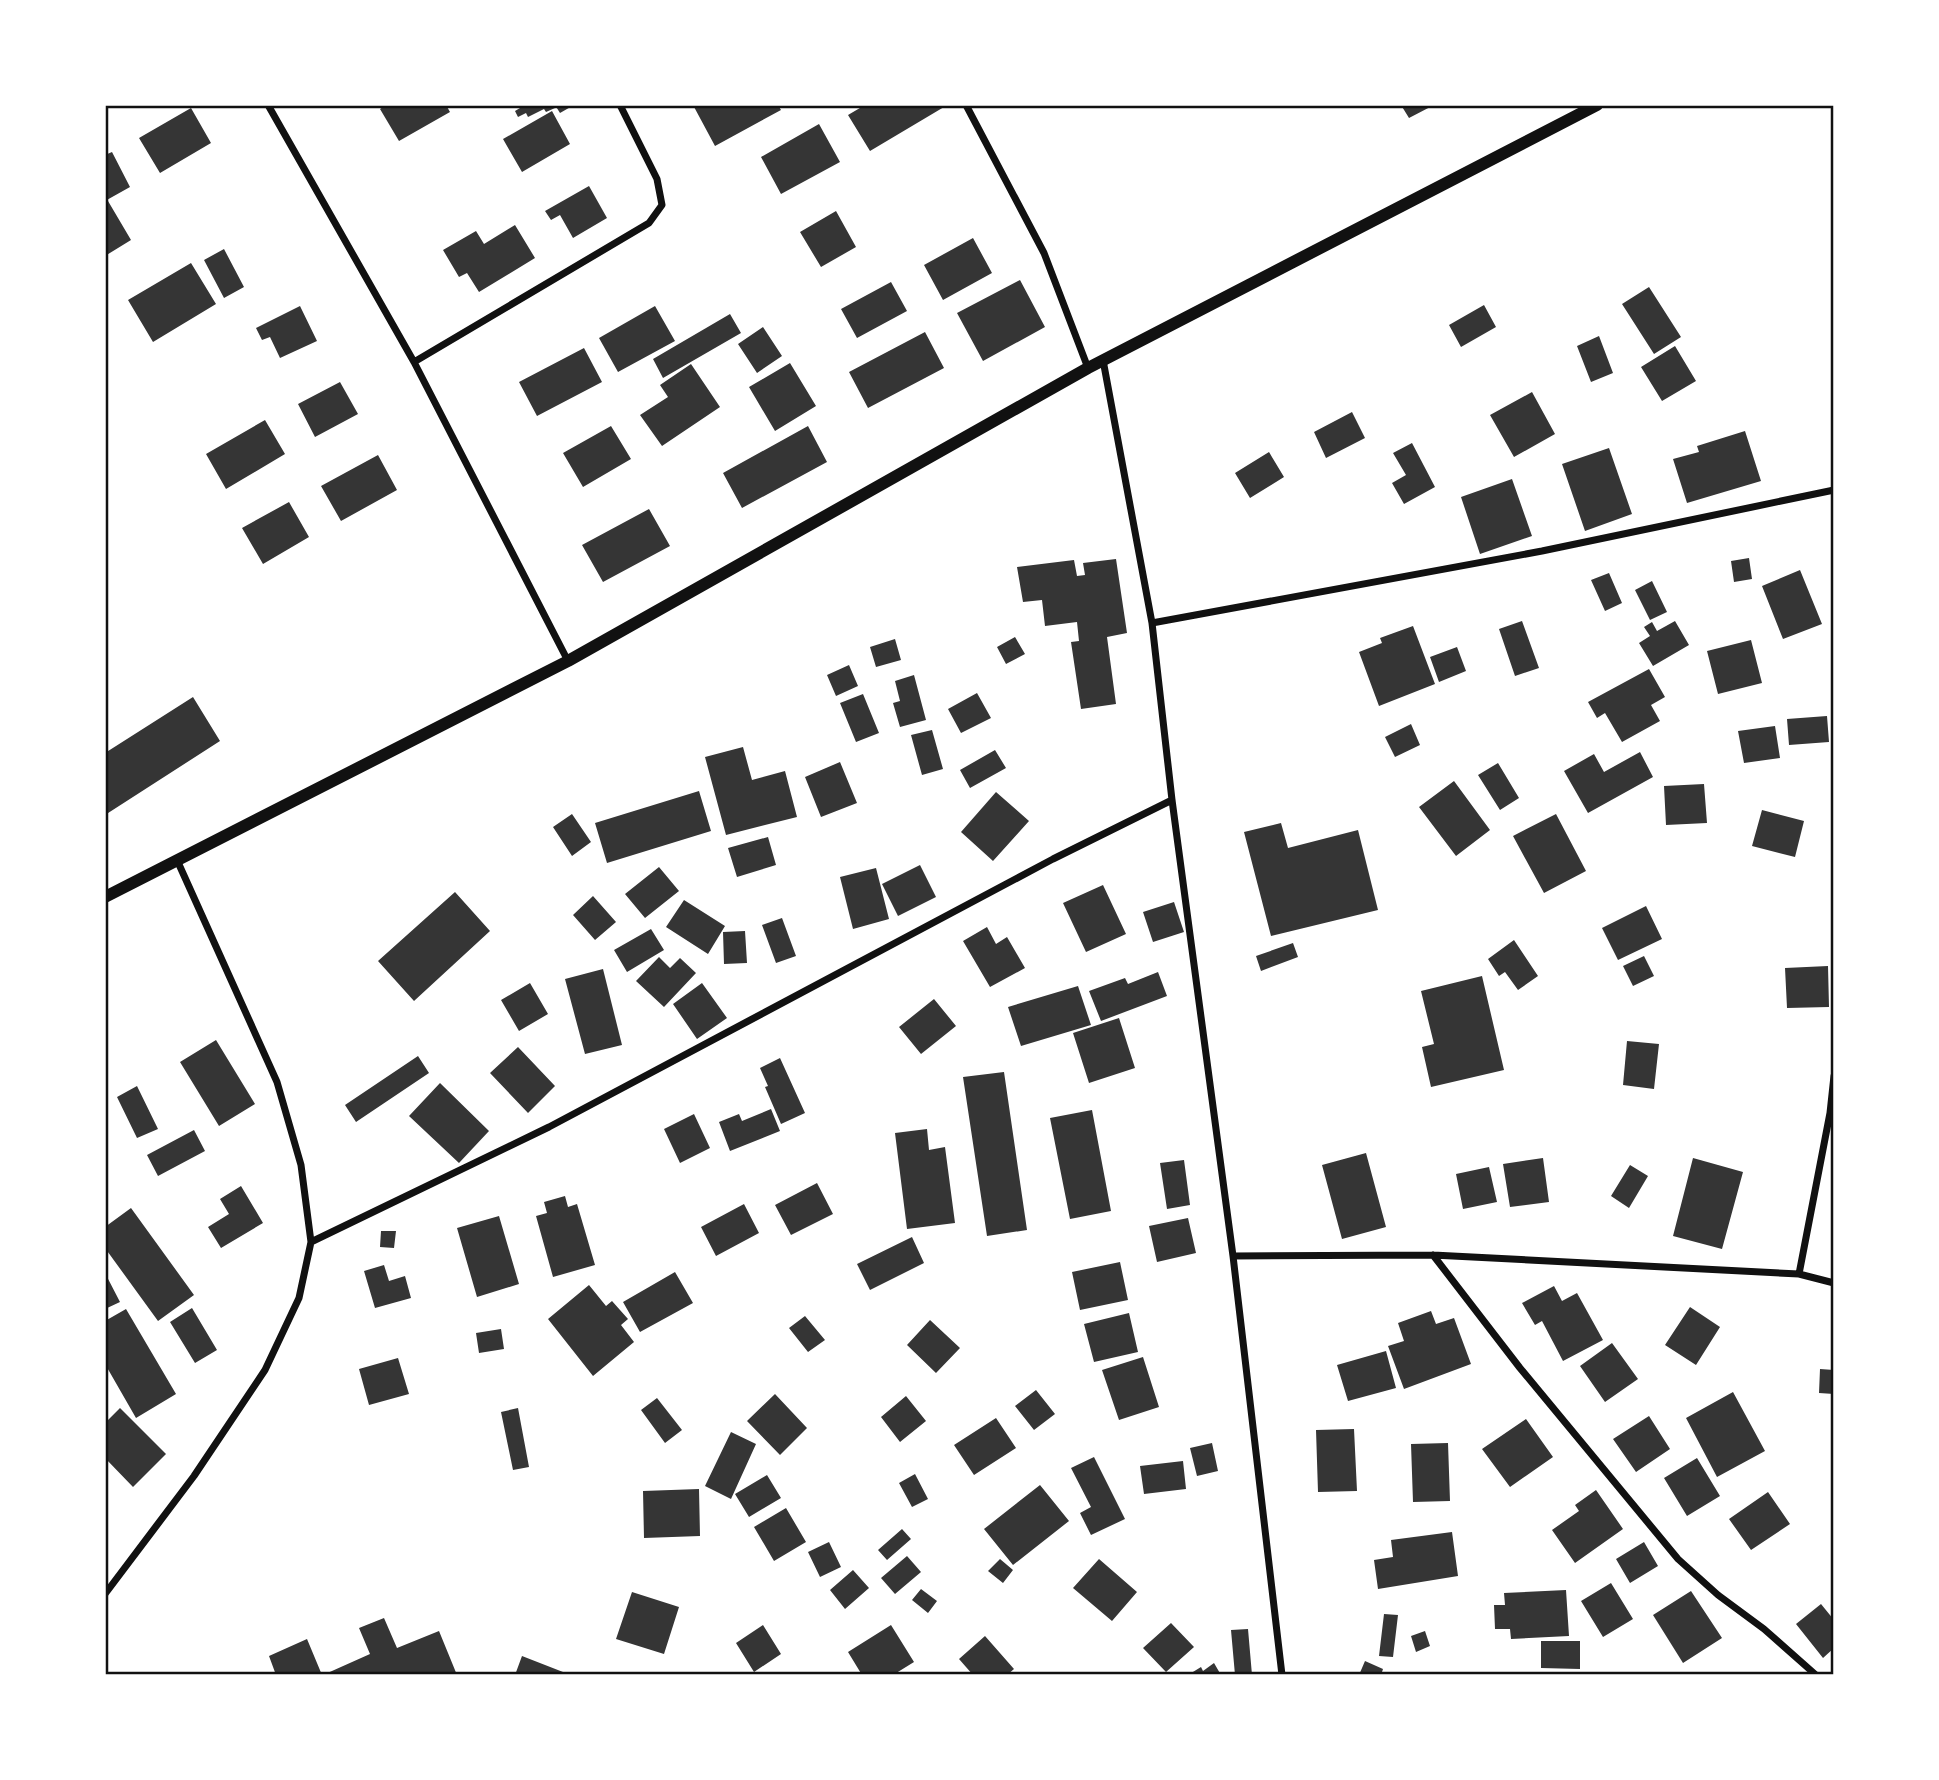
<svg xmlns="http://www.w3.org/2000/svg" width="1939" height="1780" font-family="Barlow,sans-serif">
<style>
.building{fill:#353535}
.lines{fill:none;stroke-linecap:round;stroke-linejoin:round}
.minor{stroke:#111;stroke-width:7}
.tertiary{stroke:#111;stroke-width:12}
.neatline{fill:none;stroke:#111;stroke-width:2.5}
</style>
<rect width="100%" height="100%" fill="#fff"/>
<path class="building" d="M386,105H446L450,112L399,141L380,109Z
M525,105H554L555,108L546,112L544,109L528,117L526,113L518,117L515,111Z
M555,105H574L560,113Z
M693,105H778L781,110L715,146Z
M865,105H943L944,107L870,151L848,115Z
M1401,105H1434L1409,118Z
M191,108L211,143L160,173L139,138Z
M552,111L570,144L522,172L503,139Z
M819,124L840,162L781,194L761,157Z
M112,152L130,187L105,201V155Z
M589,186L607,218L573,238L560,215L551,220L545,211Z
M108,201L131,240L105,256V203Z
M836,211L856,247L821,267L800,232Z
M515,225L535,258L479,292L467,273L459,277L443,250L476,231L484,244Z
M973,238L992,273L943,300L924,265Z
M224,249L244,287L224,298L204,260Z
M191,263L216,304L153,342L128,300Z
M1020,280L1045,327L983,361L957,313Z
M891,282L907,311L857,338L841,309Z
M1649,287L1681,337L1654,354L1622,304Z
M1484,305L1496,327L1461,347L1449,325Z
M300,306L317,341L280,358L270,337L262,340L256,328Z
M655,306L675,341L618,372L599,338Z
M730,314L741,333L663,378L653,359Z
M763,327L782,356L757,373L738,344Z
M925,332L944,368L868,408L849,372Z
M1599,336L1613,373L1591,382L1577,346Z
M1675,346L1696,381L1662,401L1641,367Z
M584,348L602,382L537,416L519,382Z
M790,363L816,406L775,431L749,387Z
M691,364L720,407L662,446L640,415L668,397L660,385Z
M340,382L358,414L315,437L298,404Z
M1532,392L1555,434L1514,457L1490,415Z
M1352,412L1365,438L1326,458L1314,432Z
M265,420L285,454L226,489L206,454Z
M611,426L631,459L583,487L563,453Z
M808,426L827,462L742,508L723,473Z
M1745,431L1761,481L1687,503L1673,459L1699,452L1697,446Z
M1412,443L1435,487L1404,504L1392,483L1406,475L1393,453Z
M1609,448L1632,514L1585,531L1562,464Z
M1269,452L1284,477L1250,498L1235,473Z
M378,455L397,490L341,521L321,486Z
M1512,479L1532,536L1480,554L1461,497Z
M289,502L309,537L263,564L242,528Z
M649,509L670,546L603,582L582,545Z
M1749,558L1752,579L1734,582L1731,561Z
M1116,559L1127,633L1107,637L1116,704L1081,709L1071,642L1079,641L1077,622L1045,626L1042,600L1023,602L1017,567L1074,560L1077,576L1085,575L1083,563Z
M1800,570L1822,624L1783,639L1762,586Z
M1609,573L1622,603L1605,611L1591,580Z
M1652,581L1667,612L1650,620L1635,590Z
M1522,621L1539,668L1515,676L1499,629Z
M1675,621L1689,645L1653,666L1639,643L1650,636L1644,627L1652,622L1657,631Z
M1413,626L1435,684L1379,706L1359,652L1382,643L1380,638Z
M1015,637L1025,654L1006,664L997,647Z
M895,639L901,660L876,667L870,647Z
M1751,640L1762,683L1718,694L1707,651Z
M1457,647L1466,671L1439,682L1430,657Z
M849,665L858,686L836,696L827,675Z
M1649,669L1665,697L1651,705L1660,721L1622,742L1605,713L1597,718L1588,702Z
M914,675L926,720L900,727L893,703L900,701L895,681Z
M977,693L991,718L961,733L948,709Z
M863,694L879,733L856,742L840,703Z
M193,697L220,741L105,815V753Z
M1827,716L1829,742L1789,745L1787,719Z
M1411,724L1420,745L1395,757L1385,737Z
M1775,726L1780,758L1744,763L1738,731Z
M932,730L943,769L922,775L911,735Z
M743,747L752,780L785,771L797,817L726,835L705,757Z
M995,750L1006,768L970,788L960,770Z
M1640,752L1653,777L1588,813L1564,771L1594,754L1604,772Z
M840,762L857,803L821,817L805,777Z
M1498,763L1519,798L1500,810L1478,775Z
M1454,781L1490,830L1456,856L1419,807Z
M1704,784L1707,823L1666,825L1664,786Z
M699,791L711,831L607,863L595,823Z
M996,792L1029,821L993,861L961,832Z
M1762,810L1804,821L1795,857L1752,846Z
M572,814L591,842L572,856L553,827Z
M1556,814L1586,871L1544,893L1513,836Z
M1281,823L1288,848L1358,830L1378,910L1271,936L1244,832Z
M768,837L776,865L737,877L728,848Z
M920,865L936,897L898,916L882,884Z
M659,867L679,891L645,918L625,894Z
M876,868L889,919L853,929L840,877Z
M1103,885L1126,934L1086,952L1063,903Z
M455,892L490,931L414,1001L378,961Z
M593,896L616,922L595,940L573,915Z
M684,900L725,926L708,954L666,927Z
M1174,902L1184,932L1153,942L1143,912Z
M1646,906L1662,939L1618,960L1602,928Z
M782,918L796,956L776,963L762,925Z
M987,927L996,944L1007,937L1025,968L990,987L963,941Z
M651,929L664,950L627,972L614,950Z
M745,931L747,963L724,964L723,932Z
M1514,940L1538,976L1518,990L1505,972L1499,976L1488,959Z
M1293,943L1298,957L1261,971L1256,956Z
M1644,956L1654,976L1633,986L1623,966Z
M659,957L670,968L680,958L696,973L664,1007L636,981Z
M1828,966L1829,1007L1787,1008L1785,968Z
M603,969L622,1045L585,1054L565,979Z
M1158,972L1167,996L1101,1021L1089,991L1125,978L1128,984Z
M1482,976L1504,1070L1431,1087L1422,1047L1434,1044L1421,991Z
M530,983L548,1014L519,1031L501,1000Z
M702,983L727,1018L697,1039L673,1004Z
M1078,986L1091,1025L1021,1046L1008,1007Z
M934,999L956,1026L921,1054L899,1027Z
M1119,1018L1135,1068L1089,1083L1073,1033Z
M216,1040L255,1104L219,1126L180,1062Z
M1627,1041L1659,1044L1654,1089L1623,1085Z
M518,1047L555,1086L528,1113L490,1073Z
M418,1056L429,1073L356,1122L345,1105Z
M780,1058L805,1113L781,1124L765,1087L768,1086L760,1068Z
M1004,1072L1027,1230L987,1236L963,1077Z
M440,1083L489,1131L459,1163L409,1116Z
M137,1086L158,1129L137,1138L117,1097Z
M771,1109L780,1131L730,1151L719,1122L739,1114L742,1121Z
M1092,1110L1111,1211L1070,1219L1050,1118Z
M694,1114L710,1148L680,1163L664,1129Z
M927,1129L929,1150L945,1147L955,1223L907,1229L895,1133Z
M194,1130L205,1151L158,1176L147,1155Z
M1366,1153L1386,1227L1342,1239L1322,1165Z
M1543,1158L1549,1202L1510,1207L1503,1164Z
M1693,1158L1743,1172L1722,1249L1673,1236Z
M1184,1160L1190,1205L1167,1209L1160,1163Z
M1630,1165L1648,1176L1629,1208L1611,1196Z
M1489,1167L1497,1202L1463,1209L1456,1174Z
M817,1183L833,1214L791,1235L775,1205Z
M241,1186L263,1223L221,1248L208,1227L229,1214L220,1199Z
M565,1196L568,1207L577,1204L595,1265L553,1277L536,1216L547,1213L544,1202Z
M744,1204L759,1233L716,1256L701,1227Z
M131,1208L194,1295L158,1321L105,1248V1227Z
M499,1216L519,1284L477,1297L457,1228Z
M1188,1218L1196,1253L1157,1262L1149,1226Z
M381,1231H396L394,1248L380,1247Z
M912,1237L924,1263L870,1290L857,1264Z
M1120,1262L1128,1300L1080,1310L1072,1272Z
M384,1265L389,1281L405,1276L411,1298L375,1308L364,1271Z
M675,1272L693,1303L640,1332L623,1302Z
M105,1273L120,1302L105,1309Z
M589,1285L606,1306L612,1301L628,1319L621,1325L634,1342L593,1376L548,1319Z
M1554,1286L1562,1301L1577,1293L1603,1340L1563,1361L1542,1321L1535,1325L1522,1303Z
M1690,1307L1720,1327L1696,1365L1665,1345Z
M192,1308L217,1350L195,1363L170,1322Z
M126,1309L176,1394L136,1418L105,1364V1321Z
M1431,1311L1436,1324L1454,1318L1471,1364L1404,1389L1388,1346L1404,1341L1398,1323Z
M1129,1313L1138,1352L1094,1362L1084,1324Z
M805,1316L825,1340L808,1352L789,1328Z
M930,1320L960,1348L936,1373L907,1345Z
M501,1329L504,1349L479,1353L476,1333Z
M1612,1343L1638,1379L1605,1402L1580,1366Z
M1386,1351L1396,1388L1348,1401L1337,1365Z
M1143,1357L1159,1407L1119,1420L1102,1370Z
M398,1358L409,1394L369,1405L359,1369Z
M1820,1369L1834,1370V1394L1819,1393Z
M1036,1390L1055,1414L1034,1430L1015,1406Z
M1733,1392L1765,1451L1717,1477L1686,1418Z
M775,1394L807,1428L780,1455L747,1421Z
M906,1396L926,1421L900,1442L881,1417Z
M657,1398L682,1430L665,1443L641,1410Z
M120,1408L166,1454L133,1487L105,1458V1423Z
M518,1408L529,1467L513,1470L501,1412Z
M1649,1416L1670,1449L1636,1472L1613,1439Z
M996,1418L1016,1448L974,1475L954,1445Z
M1526,1419L1553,1457L1510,1487L1482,1449Z
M1354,1429L1357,1491L1318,1492L1316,1430Z
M731,1432L756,1444L731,1499L705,1486Z
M1212,1443L1218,1471L1197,1476L1190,1448Z
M1448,1443L1450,1501L1413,1502L1411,1444Z
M1094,1457L1125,1519L1091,1535L1080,1513L1091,1507L1071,1468Z
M1697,1458L1720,1496L1687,1516L1664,1478Z
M1183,1461L1186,1489L1144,1494L1140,1466Z
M915,1474L928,1499L912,1507L899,1483Z
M767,1475L781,1498L749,1517L735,1494Z
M1040,1485L1069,1521L1013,1565L984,1529Z
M699,1489L700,1536L644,1538L643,1491Z
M1596,1490L1623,1529L1575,1563L1552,1530L1579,1511L1575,1505Z
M1768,1492L1790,1524L1751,1550L1729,1519Z
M786,1508L806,1542L774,1561L754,1527Z
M902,1529L911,1539L887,1560L878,1550Z
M1452,1532L1458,1576L1378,1589L1374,1560L1393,1557L1391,1540Z
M829,1542L841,1567L820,1577L808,1552Z
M1644,1542L1658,1566L1630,1583L1616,1559Z
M907,1556L921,1572L895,1594L881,1578Z
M1000,1559L1013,1570L1003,1583L988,1571Z
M1099,1559L1137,1592L1112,1621L1073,1588Z
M853,1570L869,1588L845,1609L830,1590Z
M1611,1583L1633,1619L1603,1637L1581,1601Z
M921,1589L937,1601L928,1613L912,1600Z
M1566,1590L1569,1636L1511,1639L1510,1629H1495L1494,1605H1505L1504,1593Z
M1691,1591L1722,1638L1683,1663L1653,1615Z
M632,1592L679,1607L664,1654L616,1639Z
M1821,1604L1834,1620V1648L1823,1658L1796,1624Z
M1384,1614L1398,1615L1393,1657L1379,1656Z
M384,1618L397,1648L439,1631L457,1675H323L370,1654L359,1628Z
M1171,1623L1194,1647L1166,1672L1143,1648Z
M763,1625L781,1654L754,1672L736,1643Z
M891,1625L914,1662L893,1675H862L848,1652Z
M1248,1629L1252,1675H1235L1231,1630Z
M1425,1631L1430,1646L1416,1652L1411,1636Z
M985,1636L1014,1669L1007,1675H973L959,1659Z
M307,1639L322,1675H276L269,1656Z
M1541,1641H1580V1669L1541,1668Z
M522,1656L563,1672L562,1675H515Z
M1365,1661L1383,1669L1381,1675H1359Z
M1214,1663L1221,1675H1188L1201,1667L1203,1671Z"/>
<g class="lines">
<path class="minor" d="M268,105L414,362L568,661
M966,105L1044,253L1088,368
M1103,360L1152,623L1172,800L1233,1256L1282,1675
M414,362L649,223L662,205L657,179L620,105
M1152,623L1542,551L1834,490
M311,1242L549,1127L1053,859L1172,800
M1433,1255L1520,1368L1678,1559L1718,1595L1764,1629L1816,1675
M1233,1256L1433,1255L1799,1274L1834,1283
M1799,1274L1830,1113L1834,1076
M105,1594L194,1476L265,1370L299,1298L311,1242L301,1165L277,1082L177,860"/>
<path class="tertiary" d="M105,897L568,661L1088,368L1597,105"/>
</g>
<rect width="1939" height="1780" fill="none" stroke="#ffffff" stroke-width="214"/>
<rect x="107" y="107" width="1725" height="1566" class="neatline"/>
</svg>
